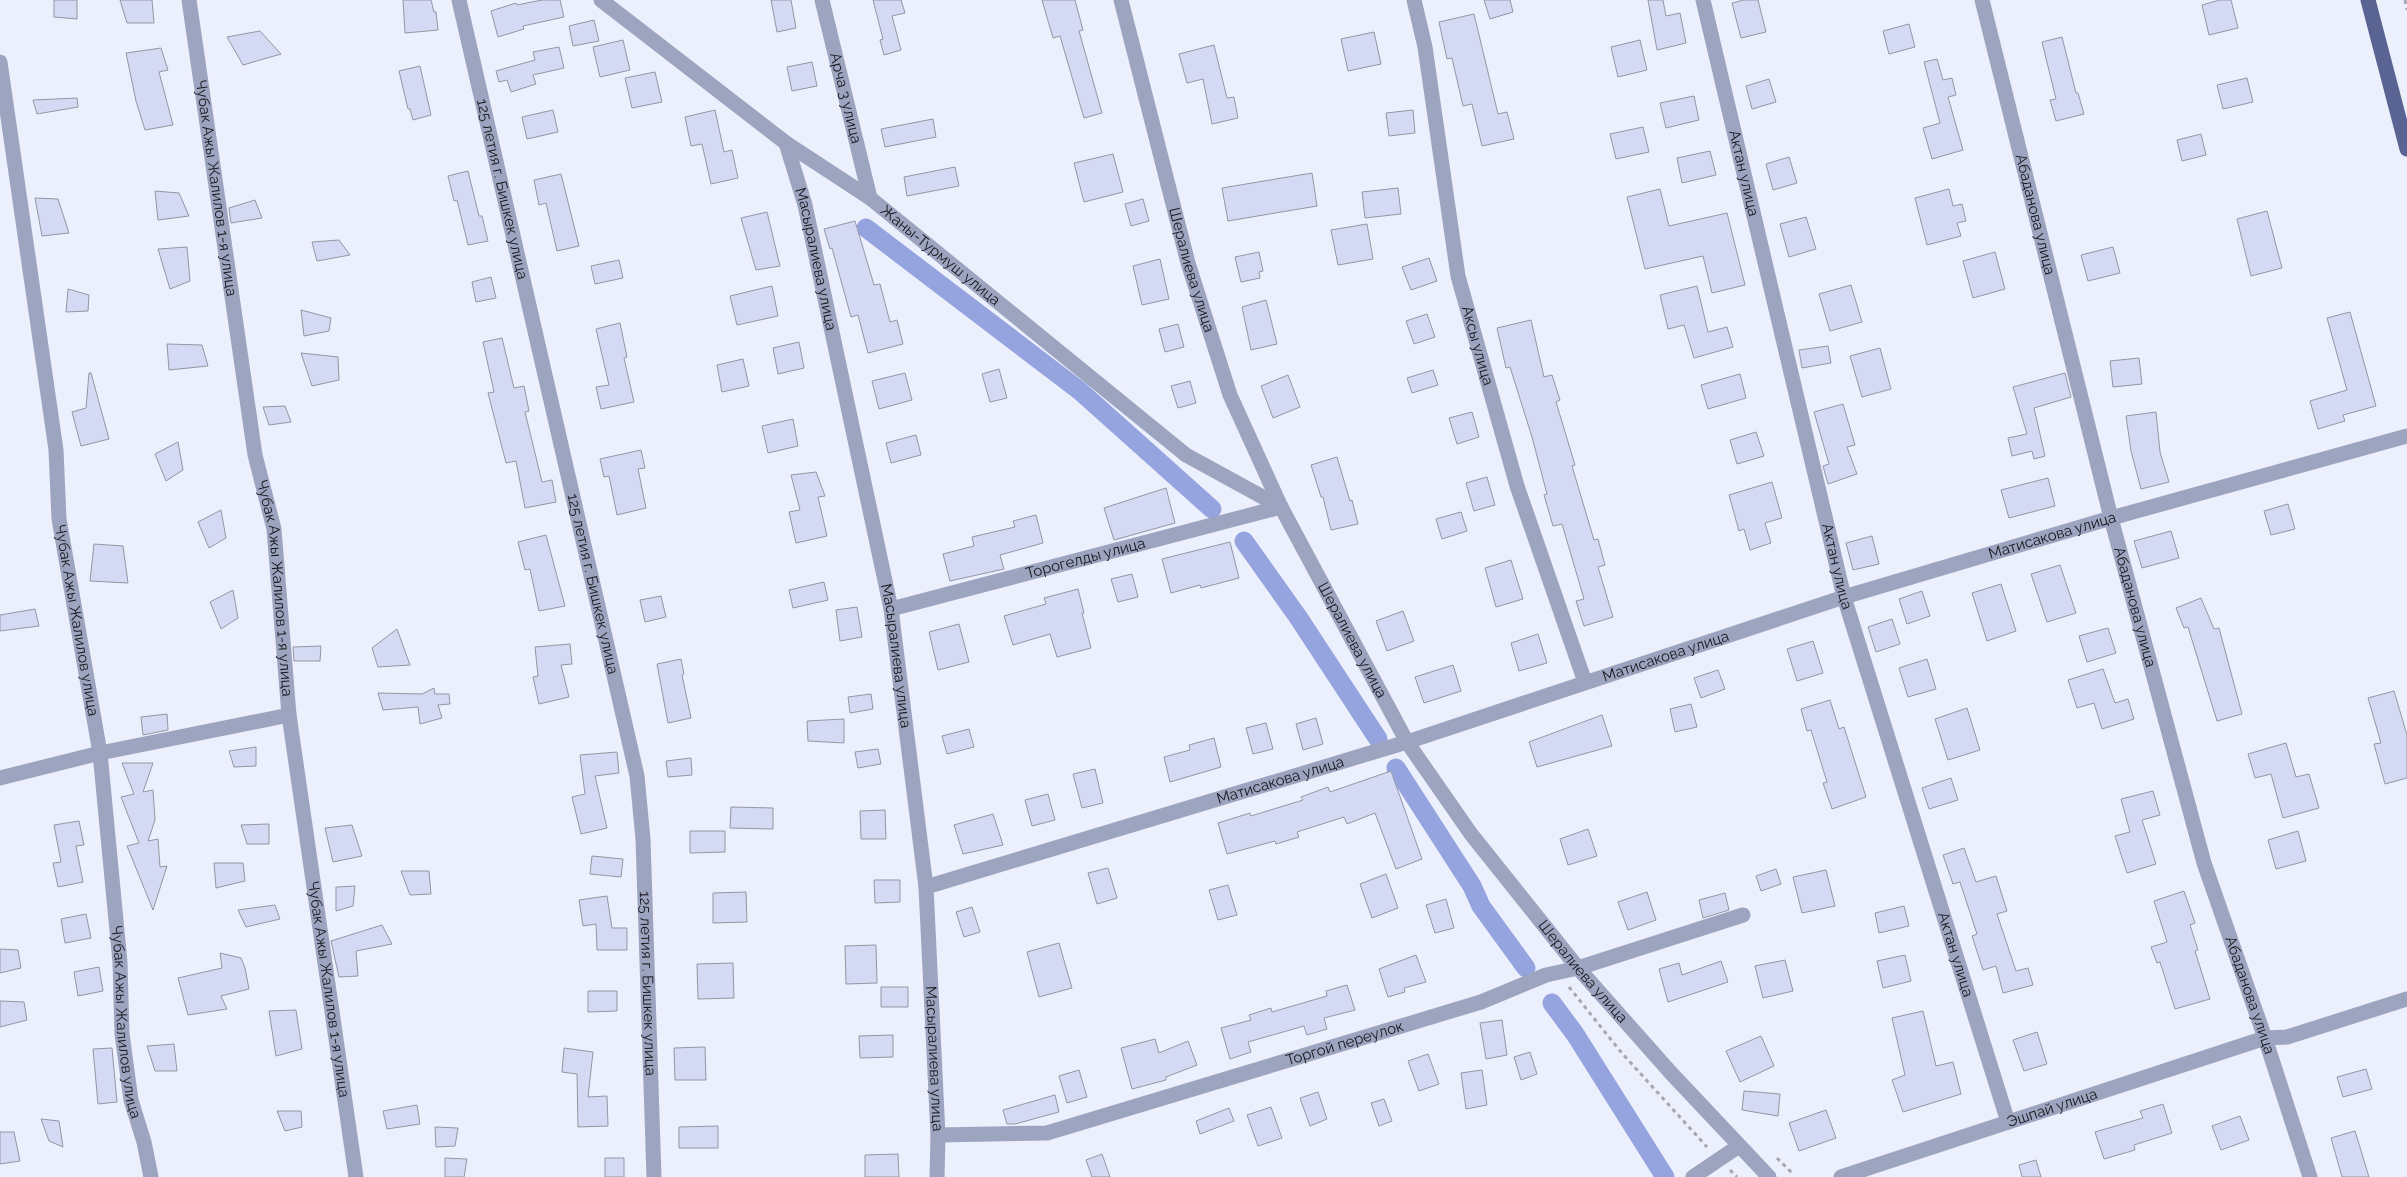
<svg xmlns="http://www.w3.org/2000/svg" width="2407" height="1177" font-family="Raleway,sans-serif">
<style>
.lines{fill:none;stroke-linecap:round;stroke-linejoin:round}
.canal{stroke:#95a3df;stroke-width:19}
.building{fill:#d4daf4;stroke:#9397a3}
.path{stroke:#a5a7b1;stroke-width:3;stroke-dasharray:4 4;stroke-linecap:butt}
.minor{stroke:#9da4bf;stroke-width:15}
.major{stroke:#5a6493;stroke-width:15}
.labels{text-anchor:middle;stroke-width:4.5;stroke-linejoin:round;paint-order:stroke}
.street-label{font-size:15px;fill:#16171c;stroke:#fdfdfd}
</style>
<rect width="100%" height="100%" fill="#eceffc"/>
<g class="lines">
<path class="canal" d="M866,228L1080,391L1212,509
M1244,541L1298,617L1378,739
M1396,768L1472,886L1481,906L1526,968
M1552,1003L1575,1034L1665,1177"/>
</g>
<path class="building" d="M54,0H77V19L54,17Z
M120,0H152L154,23H127Z
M403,0H431L434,12H436L438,30L405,33Z
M542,0H560L564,17L523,26L524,29L498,37L491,11L516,3L517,5Z
M771,0H791L796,28L777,32Z
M873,0H901L905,13L892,16L901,50L884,55L880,40L883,39Z
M1042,0H1075L1083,30L1079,31L1102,113L1084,118L1060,36L1053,38Z
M1484,0H1510L1513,12L1490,19Z
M1648,0H1663L1666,16L1680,13L1686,43L1657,50Z
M1744,0H1758L1766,32L1741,38L1732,3Z
M2220,0H2231L2238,28L2209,35L2202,5Z
M1474,14L1498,114L1507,112L1514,139L1482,146L1472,104L1463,106L1452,58L1447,59L1439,22Z
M594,20L599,41L573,46L569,26Z
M1909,24L1915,47L1889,54L1883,31Z
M260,31L281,54L243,65L227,37Z
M1374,32L1381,64L1348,71L1341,39Z
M2062,37L2076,93H2078L2084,114L2056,121L2050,100L2056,99L2042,42Z
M623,40L630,70L600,77L593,47Z
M1640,40L1647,70L1618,77L1611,47Z
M1214,45L1227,98L1234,97L1238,118L1212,124L1203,79L1187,83L1179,54Z
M559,47L564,68L533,75L536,84L511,92L507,80L499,82L496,71L535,60L533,52Z
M161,48L168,70L159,72L173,125L145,130L136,101L126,53Z
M1937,59L1943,80L1952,78L1956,95L1948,97L1963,150L1932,159L1923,128L1940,123L1924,62Z
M812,62L817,86L792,91L787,67Z
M420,66L431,115L413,120L410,109H408L399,71Z
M655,72L662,102L632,108L625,78Z
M2247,78L2253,102L2223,109L2217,85Z
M1769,79L1776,102L1752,109L1746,86Z
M1694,96L1699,120L1666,128L1660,103Z
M77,98L78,107L37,114L33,100Z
M553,110L558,132L527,139L522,117Z
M715,110L724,152L732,150L738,178L711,184L702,144L691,146L685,117Z
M1413,110L1415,133L1389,136L1386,113Z
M933,119L936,137L885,147L881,129Z
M1643,127L1649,152L1616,159L1610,134Z
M2201,134L2206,155L2182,161L2177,140Z
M1710,151L1716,175L1682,183L1677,158Z
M1113,154L1123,192L1084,202L1074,163Z
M1789,157L1797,183L1773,190L1766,164Z
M955,167L959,186L907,196L904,177Z
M468,171L479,216H482L488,241L468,245L457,200L454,201L448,176Z
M1312,173L1317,206L1228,221L1222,188Z
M561,174L579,246L557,251L546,203L539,205L534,180Z
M1398,188L1401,214L1365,218L1362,192Z
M1660,189L1669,226L1727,213L1745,285L1712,293L1703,256L1645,269L1627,197Z
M1949,189L1953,206L1962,204L1966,221L1957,223L1961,236L1927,245L1915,198Z
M155,191L179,193L189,216L158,220Z
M35,198L58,199L69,233L42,236Z
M1143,199L1149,221L1131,226L1125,204Z
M255,200L262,218L231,223L229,208Z
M2267,211L2282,268L2251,276L2237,219Z
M767,212L780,266L756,270L741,218Z
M1806,217L1816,249L1789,257L1780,224Z
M855,221L874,285L880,284L890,322L897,320L903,344L868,353L858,315L851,317L832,248L830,249L824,229Z
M1367,224L1373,259L1338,265L1331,230Z
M339,240L350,255L317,261L312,242Z
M187,247L190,281L170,289L158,249Z
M2113,247L2120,273L2088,281L2081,255Z
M1259,252L1263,271L1259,272L1260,278L1241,282L1235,257Z
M1995,252L2005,289L1973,298L1963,261Z
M1429,258L1437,281L1411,290L1402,267Z
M1160,259L1169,299L1142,305L1133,266Z
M619,260L623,278L595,284L591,266Z
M491,277L496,298L476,302L472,282Z
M1851,285L1862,322L1830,331L1819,294Z
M772,286L778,316L737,325L730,296Z
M1697,286L1708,332L1727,327L1733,347L1694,358L1684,325L1668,329L1660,295Z
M68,289L89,295L88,311L66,312Z
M1266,300L1277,344L1251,350L1242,307Z
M301,310L331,318L329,331L304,336Z
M2350,312L2376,406L2343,415L2345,421L2318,429L2310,401L2347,390L2327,318Z
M1427,314L1435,337L1414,344L1406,321Z
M1531,320L1544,377L1552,375L1560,400L1556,402L1575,465L1572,466L1594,540L1598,539L1605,565L1598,567L1613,617L1584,626L1576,601L1584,599L1562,524L1553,526L1544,495L1547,494L1532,437L1510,367L1506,368L1497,328Z
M620,323L627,357L624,358L634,402L601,409L596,387L609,385L596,329Z
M1178,324L1184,347L1165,352L1159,329Z
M502,338L514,388L524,386L529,411L525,412L542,482L552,480L556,502L525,508L516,461L506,463L488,393L494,392L483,342Z
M799,342L804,368L778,374L773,348Z
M167,344L202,345L208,366L169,370Z
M1828,346L1831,363L1802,368L1799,350Z
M1880,348L1891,389L1862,397L1850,356Z
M301,353L338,357L339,380L312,386Z
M2139,358L2142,384L2113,387L2110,361Z
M743,359L749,386L722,392L717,365Z
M999,369L1007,398L990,402L982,374Z
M1433,370L1438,385L1412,393L1407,378Z
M89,373H91L109,439L81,446L72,412L86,408Z
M905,373L912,400L879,409L872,381Z
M2065,373L2071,397L2034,408L2045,456L2034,459L2032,451L2012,456L2008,438L2027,434L2013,387Z
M1740,374L1746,398L1708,409L1701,385Z
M1288,375L1300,407L1273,418L1261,386Z
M1190,381L1196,403L1178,408L1171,386Z
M1843,404L1855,445L1847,447L1857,474L1828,484L1823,466L1829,464L1814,412Z
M285,406L291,422L269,425L263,407Z
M1472,412L1479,437L1457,444L1449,418Z
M2156,412L2160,452L2169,482L2141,489L2131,451L2126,416Z
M793,419L798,446L768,453L762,426Z
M1756,432L1764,456L1737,464L1730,440Z
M916,435L921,455L891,463L886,443Z
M178,442L183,470L166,481L155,454Z
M641,450L645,468L638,469L646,508L617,515L609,476L604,477L600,459Z
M1337,457L1350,501L1352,500L1358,524L1331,530L1323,497H1321L1311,465Z
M816,472L825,496L818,497L827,536L796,543L789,512L800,510L791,475Z
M1487,477L1495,505L1474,511L1466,483Z
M2048,478L2055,506L2009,518L2001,490Z
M1772,482L1782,518L1765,523L1771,543L1750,550L1744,529L1739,531L1729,495Z
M1166,488L1175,523L1114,540L1104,508Z
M2288,504L2295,529L2271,535L2264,511Z
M221,510L226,538L209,548L198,522Z
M1461,512L1467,531L1442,539L1436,519Z
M1036,515L1043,543L1000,555L1004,569L950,581L943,554L974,546L972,537L1015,527L1013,521Z
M2171,531L2179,558L2142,568L2134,541Z
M546,535L565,606L539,611L530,569L525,570L518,542Z
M1872,536L1879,564L1853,570L1846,543Z
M1230,542L1239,578L1201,588L1200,585L1171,593L1162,559Z
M94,544L123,546L128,583L90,581Z
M1511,560L1523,599L1496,607L1485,568Z
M2060,565L2076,613L2047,622L2031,574Z
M1132,574L1138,597L1118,602L1111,579Z
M824,582L828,600L793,608L789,590Z
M2001,584L2016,631L1987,641L1972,593Z
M1078,589L1084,613H1082L1091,648L1057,657L1050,634L1013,645L1004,616L1046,604L1044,598Z
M233,590L238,618L221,629L210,602Z
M1922,591L1930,616L1907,624L1899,599Z
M661,596L666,617L645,622L640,600Z
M2201,598L2214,629L2219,628L2242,714L2217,721L2188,627L2184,628L2176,608Z
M857,607L862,637L840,641L836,610Z
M35,609L39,626L0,631V615Z
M1403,611L1414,641L1387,651L1376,621Z
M1892,619L1900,644L1876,652L1868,627Z
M959,624L969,662L938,670L929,632Z
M2108,628L2116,653L2087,662L2079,636Z
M397,629L410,665L378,667L372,648Z
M1538,634L1547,663L1519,671L1511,643Z
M1813,641L1823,673L1797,681L1787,649Z
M570,644L572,664L561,665L569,697L539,704L533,677L538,676L535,647Z
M321,646L320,661H294L293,647Z
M681,659L684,674L682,675L691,718L668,723L657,664Z
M1927,659L1936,689L1908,697L1899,668Z
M1453,665L1461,691L1424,703L1415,677Z
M2103,669L2115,703L2128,699L2134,719L2102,729L2094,703L2077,708L2068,680Z
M1718,670L1725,689L1701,698L1694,678Z
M434,688L435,694H449L450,704L438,705L442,718L420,724L418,707L383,710L378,693L422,694Z
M2394,691L2407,735V778L2385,784L2374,744L2381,743L2368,698Z
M871,694L873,709L850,713L848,697Z
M1830,700L1839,729L1844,727L1866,797L1832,809L1823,783L1827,782L1811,730L1807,731L1801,709Z
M1691,704L1697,727L1675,732L1670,709Z
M1967,708L1980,750L1948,760L1935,719Z
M167,714L168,730L143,735L141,717Z
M1602,715L1612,746L1537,767L1529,742Z
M1316,718L1323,744L1303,750L1296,724Z
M844,719V743L808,741L807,721Z
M1266,723L1273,749L1253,754L1246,728Z
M969,729L974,747L947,754L942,736Z
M1214,738L1221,767L1170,782L1164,757L1190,750L1189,745Z
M2286,743L2296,777L2309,774L2319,808L2283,818L2271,774L2255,778L2248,754Z
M256,747V766L234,767L229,751Z
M878,749L881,764L858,768L855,752Z
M617,752L619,773L595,776L607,828L581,834L572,797L585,794L580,755Z
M691,758L692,775L668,777L666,761Z
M122,763H153L143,792L153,790L155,820L148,841L158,839L160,867L167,866L153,910L127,846L139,843L121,797L134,794Z
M1095,769L1103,803L1082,808L1073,774Z
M1391,771L1422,859L1396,869L1375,813L1347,824L1344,817L1297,832L1299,837L1276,844L1275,841L1227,854L1218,823L1250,813L1251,816L1303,800L1301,797L1328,787L1330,792Z
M1951,778L1958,800L1929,809L1922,788Z
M2153,791L2160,815L2142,820L2156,864L2127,873L2115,836L2130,832L2121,799Z
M1048,794L1055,820L1032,826L1025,800Z
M731,807L773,808V829L730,828Z
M885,810L886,839H861L860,811Z
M993,814L1003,845L963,854L954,825Z
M79,821L84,845L76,846L83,882L58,887L53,863L61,862L54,825Z
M269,824V844H247L241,825Z
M352,825L362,856L333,862L325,828Z
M1588,829L1597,856L1568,865L1560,839Z
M690,831H725V852L690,853Z
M2298,831L2306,861L2276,869L2268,840Z
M1964,848L1976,882L1996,876L2007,911L1997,914L2016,971L2028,968L2033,985L2003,993L1996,966L1983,970L1972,936L1977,934L1960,882L1953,884L1943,855Z
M592,856L623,859L621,877L590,874Z
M214,863H243L245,881L216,888Z
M1108,868L1117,898L1097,904L1088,873Z
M1776,869L1781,884L1761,891L1756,876Z
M1826,870L1835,906L1802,913L1793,877Z
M401,871H429L431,894L410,895Z
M1386,874L1398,908L1372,918L1360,884Z
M874,880H900V902L875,903Z
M1228,885L1237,915L1218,920L1209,890Z
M355,886L353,906L336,911V887Z
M2184,891L2195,923L2190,925L2198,950L2195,951L2210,999L2175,1009L2160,962L2157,963L2151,947L2167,942L2154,901Z
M746,892L747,922L713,923V893Z
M1647,892L1656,920L1628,930L1618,902Z
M1725,893L1729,910L1703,918L1699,900Z
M607,896L612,928H627V950H597L596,924L583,926L579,900Z
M1446,899L1454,928L1435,933L1426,905Z
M275,905L280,919L246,927L238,910Z
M1904,906L1909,926L1879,933L1875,913Z
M972,907L980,932L964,937L956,912Z
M86,914L91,938L65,943L61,919Z
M382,925L392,944L356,951L358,976L339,977L331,941Z
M1059,943L1072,988L1039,997L1027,952Z
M876,945L877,983L846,984L845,946Z
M0,949L18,950L21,968L0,973Z
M220,953L241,958L245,968L249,989L221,996L227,1009L188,1015L178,978L222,968Z
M1416,955L1426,982L1404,988L1405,992L1388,997L1379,969Z
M1905,955L1911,981L1883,988L1877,961Z
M1785,960L1793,991L1763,998L1755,966Z
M1721,961L1728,982L1668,1002L1659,969L1679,963L1682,975Z
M733,963L734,998L698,999L697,964Z
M99,967L103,991L78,996L74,972Z
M1347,985L1355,1010L1324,1018L1327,1029L1307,1035L1304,1026L1248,1042L1251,1052L1230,1059L1221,1028L1251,1020L1249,1015L1271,1008L1272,1012L1327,996L1326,991Z
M881,987H908V1007H881Z
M588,991H617V1011L588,1012Z
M0,1001L24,1002L27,1020L0,1027Z
M296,1010L302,1049L276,1056L269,1011Z
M1923,1011L1936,1066L1953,1062L1961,1094L1903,1112L1892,1080L1905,1075L1892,1018Z
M1502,1020L1507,1055L1486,1059L1480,1023Z
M2037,1032L2047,1064L2024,1071L2013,1040Z
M893,1035V1057L860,1058L859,1036Z
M1761,1036L1774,1066L1740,1082L1726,1051Z
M1155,1039L1159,1053L1188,1041L1197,1065L1166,1077V1080L1132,1089L1121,1048Z
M174,1044L177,1071H155L147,1046Z
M705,1047L706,1080H675L674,1048Z
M112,1048L117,1102L98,1104L93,1049Z
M564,1048L593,1052L588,1097L607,1096L608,1126L578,1127L577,1074L562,1072Z
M1530,1052L1537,1074L1521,1080L1514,1057Z
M1428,1054L1439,1084L1419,1091L1408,1061Z
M2366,1069L2372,1089L2343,1097L2337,1077Z
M1079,1070L1087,1097L1067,1103L1059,1076Z
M1482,1070L1487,1105L1466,1109L1461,1073Z
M1744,1091L1780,1094L1778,1116L1742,1110Z
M1318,1092L1327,1119L1310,1126L1300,1098Z
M1055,1095L1059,1112L1015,1124H1007L1003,1110Z
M1384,1099L1392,1121L1379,1126L1371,1103Z
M2163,1104L2172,1133L2134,1145L2135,1150L2104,1159L2095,1132L2143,1118L2140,1111Z
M417,1105L420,1124L387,1129L383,1111Z
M1271,1107L1282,1138L1258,1146L1247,1115Z
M1229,1108L1234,1121L1200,1134L1196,1121Z
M1826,1110L1836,1138L1799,1151L1789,1123Z
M277,1111H301L302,1127L285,1131Z
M2240,1116L2249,1140L2221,1150L2212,1126Z
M41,1119L59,1121L63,1147L49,1141Z
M718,1126V1148H679V1127Z
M435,1127L458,1128L455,1146L436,1147Z
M2355,1131L2369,1177H2342L2331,1138Z
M0,1132H14L20,1161L0,1164Z
M898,1154L899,1177H865V1155Z
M1102,1154L1110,1177H1092L1086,1160Z
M445,1158L467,1159L464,1177H445Z
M605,1158H624V1177H605Z
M2036,1160L2041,1177H2022L2019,1165Z"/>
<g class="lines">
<path class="path" d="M2405,0L2407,10
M1569,987L1620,1051L1707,1147
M1777,1158L1794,1175
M1730,1170L1737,1177"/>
<g class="minor">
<path id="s1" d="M189,0L255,455L274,529L289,715L356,1177"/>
<path id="s2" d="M459,0L637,776L643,839L654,1177"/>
<path id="s3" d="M601,0L786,143L870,198L1186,455L1281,507"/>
<path id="s4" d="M822,0L870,198"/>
<path id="s5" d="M1121,0L1188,263L1230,395L1281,507L1407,742L1471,834L1578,968L1671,1073L1769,1177"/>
<path id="s6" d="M1414,0L1425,47L1458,276L1517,486L1585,682"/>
<path id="s7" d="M1703,0L1844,597L2008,1122"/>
<path id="s8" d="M1982,0L2111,518L2204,863L2265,1038L2310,1177"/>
<path id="s9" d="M0,62L56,450L59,519L100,753L120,962L122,1034L131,1100L144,1142L151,1177"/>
<path id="s10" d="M786,143L805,205L891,609L926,887L938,1135L937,1177"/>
<path id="s11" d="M891,609L1281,507"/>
<path d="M0,778L100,753L289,715"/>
<path id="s12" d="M926,887L1407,742L1844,597L2111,518L2407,436"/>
<path id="s13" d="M938,1135L1047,1133L1481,1002L1546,975L1578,968L1743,915"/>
<path d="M1693,1177L1739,1146"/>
<path id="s14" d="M1841,1177L2265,1038L2287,1037L2407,999"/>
</g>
<path class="major" d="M2368,0L2407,149"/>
</g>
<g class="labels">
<g class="street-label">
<text dy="5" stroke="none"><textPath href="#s4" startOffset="101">Арча 3 улица</textPath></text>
<text dy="5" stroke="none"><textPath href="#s7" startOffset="178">Актан улица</textPath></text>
<text dy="5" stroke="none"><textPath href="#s1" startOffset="190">Чубак Ажы Жалилов 1-я улица</textPath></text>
<text dy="5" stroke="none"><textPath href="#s2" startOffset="194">125 летия г. Бишкек улица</textPath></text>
<text dy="5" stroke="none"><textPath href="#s8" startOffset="221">Абаданова улица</textPath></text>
<text dy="5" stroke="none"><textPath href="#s3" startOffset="425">Жаны-Турмуш улица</textPath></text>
<text dy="5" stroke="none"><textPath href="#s10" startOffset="120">Масыралиева улица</textPath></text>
<text dy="5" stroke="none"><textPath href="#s5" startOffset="279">Шералиева улица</textPath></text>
<text dy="5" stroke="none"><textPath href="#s6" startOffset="352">Аксы улица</textPath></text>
<text dy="5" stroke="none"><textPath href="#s12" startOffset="1180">Матисакова улица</textPath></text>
<text dy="5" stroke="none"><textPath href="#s11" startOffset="201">Торогелды улица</textPath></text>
<text dy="5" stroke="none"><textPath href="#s7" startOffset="582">Актан улица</textPath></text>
<text dy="5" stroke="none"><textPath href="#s2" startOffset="599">125 летия г. Бишкек улица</textPath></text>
<text dy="5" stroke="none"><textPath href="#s1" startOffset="595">Чубак Ажы Жалилов 1-я улица</textPath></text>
<text dy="5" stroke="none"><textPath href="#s8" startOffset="626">Абаданова улица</textPath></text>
<text dy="5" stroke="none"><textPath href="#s9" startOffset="564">Чубак Ажы Жалилов улица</textPath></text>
<text dy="5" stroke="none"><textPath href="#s5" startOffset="684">Шералиева улица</textPath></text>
<text dy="5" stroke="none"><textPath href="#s10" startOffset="525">Масыралиева улица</textPath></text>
<text dy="5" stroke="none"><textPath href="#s12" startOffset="775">Матисакова улица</textPath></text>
<text dy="5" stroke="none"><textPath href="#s12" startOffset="370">Матисакова улица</textPath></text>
<text dy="5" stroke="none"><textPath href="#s7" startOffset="988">Актан улица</textPath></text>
<text dy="5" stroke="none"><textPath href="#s5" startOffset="1089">Шералиева улица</textPath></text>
<text dy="5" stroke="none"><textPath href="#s2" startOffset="1004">125 летия г. Бишкек улица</textPath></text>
<text dy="5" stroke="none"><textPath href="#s1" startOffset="1000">Чубак Ажы Жалилов 1-я улица</textPath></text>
<text dy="5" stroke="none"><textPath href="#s8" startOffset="1031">Абаданова улица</textPath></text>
<text dy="5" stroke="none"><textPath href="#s9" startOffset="969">Чубак Ажы Жалилов улица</textPath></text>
<text dy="5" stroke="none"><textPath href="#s13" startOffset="420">Торгой переулок</textPath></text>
<text dy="5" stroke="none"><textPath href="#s10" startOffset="930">Масыралиева улица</textPath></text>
<text dy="5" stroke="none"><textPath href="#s14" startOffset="222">Эшпай улица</textPath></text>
</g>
</g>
</svg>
